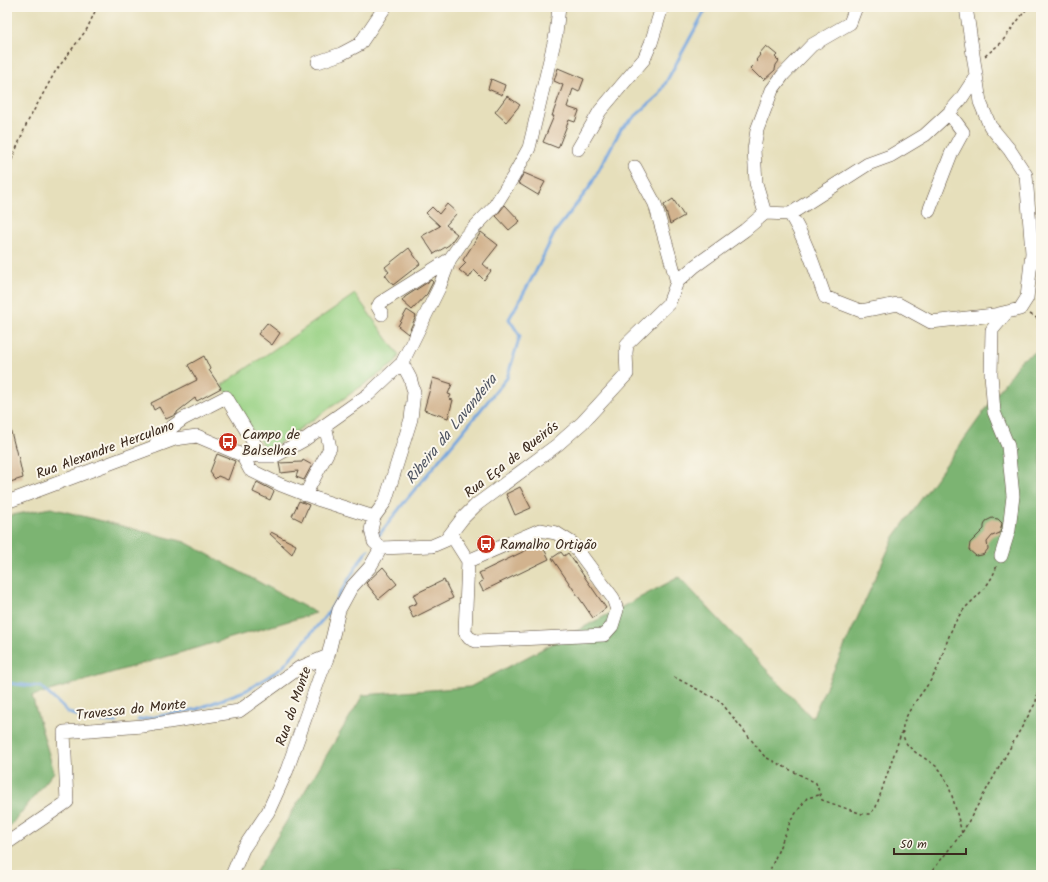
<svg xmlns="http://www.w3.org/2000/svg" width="1048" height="882" font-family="Kalam,sans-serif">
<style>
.green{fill:#9ad285;stroke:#6a7e52}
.forest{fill:#7bb472;stroke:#5b6f48}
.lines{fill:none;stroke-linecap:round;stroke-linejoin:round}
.stream{stroke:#74a6df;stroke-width:3}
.building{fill:#d2b38e}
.minor-casing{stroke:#554536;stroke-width:14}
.path{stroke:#554536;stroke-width:1.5;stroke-dasharray:3 3;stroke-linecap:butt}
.minor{stroke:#fff;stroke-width:13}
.labels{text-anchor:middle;stroke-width:4;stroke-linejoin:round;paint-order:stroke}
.poi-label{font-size:14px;fill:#3b2a1e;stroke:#fbf7ec;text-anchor:start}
.street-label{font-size:14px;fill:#3b2a1e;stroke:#fbf7ec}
.water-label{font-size:15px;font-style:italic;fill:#4f5562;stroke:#fbf7ec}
</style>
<rect width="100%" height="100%" fill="#fbf7ec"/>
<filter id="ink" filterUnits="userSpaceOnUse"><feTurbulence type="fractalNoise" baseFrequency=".025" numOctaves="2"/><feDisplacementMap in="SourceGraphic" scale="8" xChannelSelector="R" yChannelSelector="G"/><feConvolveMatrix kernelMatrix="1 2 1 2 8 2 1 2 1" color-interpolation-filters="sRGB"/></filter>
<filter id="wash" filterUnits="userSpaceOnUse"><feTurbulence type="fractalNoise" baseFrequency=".012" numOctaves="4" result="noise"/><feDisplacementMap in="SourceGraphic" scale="16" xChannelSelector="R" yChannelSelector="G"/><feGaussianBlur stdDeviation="0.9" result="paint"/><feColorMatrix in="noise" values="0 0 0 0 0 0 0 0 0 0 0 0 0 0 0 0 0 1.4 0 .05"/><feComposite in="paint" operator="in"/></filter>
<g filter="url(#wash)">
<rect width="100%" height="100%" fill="#e6dfbb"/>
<path class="green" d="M355,294L399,355L395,363L272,448H267L263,446L222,385Z"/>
<path class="forest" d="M1041,349V875H254L363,695L470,687L679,577L812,718L894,537L1021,360Z
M51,508L185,542L316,613L32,696L54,772L7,830V516Z"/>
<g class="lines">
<path class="stream" d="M379,535L406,500L507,378L520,336L509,319L536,271L555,232L589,188L621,129L659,95L707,7
M7,683L41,687L69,713L92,721L117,722
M138,720L197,709L247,690L282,668L329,612L361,559L368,550"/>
</g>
<g id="blocks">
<path class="building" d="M766,46L777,55L775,57L779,61L776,65L775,70L764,80L760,76L759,77L750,68L757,61L756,60L760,55L759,54Z
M558,68L584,79L579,92L573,89L567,107L579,111L575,122L569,120L558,148L543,142L554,116H552L563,85L554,81Z
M491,79L505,85L502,95L488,89Z
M507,96L520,105L506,122L495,112Z
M524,173L545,182L538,195L518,183Z
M673,199L684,216L670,224L664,205Z
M447,204L457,213L446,225L457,234L449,245L434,254L422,236L440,226L426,213L432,207L439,214Z
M505,205L520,221L509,230L496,216Z
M481,232L498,245L483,264L491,271L484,280L474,270L469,278L459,270L466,263L463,260Z
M409,248L420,264L393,285L385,275L389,272L385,267Z
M431,280L433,282L427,294L412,310L402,301L405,297Z
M407,310L416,316L408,334L398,326Z
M267,323L280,333L272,345L258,334Z
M204,356L210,369L209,370L221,388L197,401L195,398L177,412V414L166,419L159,407L154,410L151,403L197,380L188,365Z
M433,378L452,384L448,394L451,395L449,399L453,400L448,418L424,410Z
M10,428L17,455H18L23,478L7,483V429Z
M217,454L235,461L228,480L218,476L215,479L210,472Z
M303,460L312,465L304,480L296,477L298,471L281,473L279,463L302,462Z
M257,482L274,491L270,500L253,492Z
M520,487L531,508L515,515L506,494Z
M299,501L309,505L302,521L292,516Z
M992,518L998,519L1002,523L1000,533L992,536L987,542L988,549L984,554L982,555L976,556L969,550L970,543L984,529V526L986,521Z
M271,532L296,545L292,554L270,534Z
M541,543L549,559L483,591L479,583L483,581L479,573Z
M561,552L564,556L568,553L606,608L593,618L552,558Z
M383,567L397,584L379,599L366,583Z
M444,580L453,598L413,618L408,607L417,603L413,595Z"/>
</g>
</g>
<g filter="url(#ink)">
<use href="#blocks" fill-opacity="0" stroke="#554536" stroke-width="1"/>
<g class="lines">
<g class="minor-casing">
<path id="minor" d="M318,62L341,54L360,44L385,7
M578,149L600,111L644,59L651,43L662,7
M635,167L655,204L677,282
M929,211L951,154L963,132L949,113
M765,213L790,214L868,164L890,156L925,135L949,113L961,99L976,76
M765,213L756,183L754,150L757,130L772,90L783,75L812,45L850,23L856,7
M790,214C806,240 815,269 825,297L861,311L898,304L931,322L994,315L1020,309L1027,298L1032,253L1026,175L1009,149L990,126L980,102L966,7
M382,314L378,307L380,303L450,259L466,236L494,207L513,177L529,148L556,34L559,7
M402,363L410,378L414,392L411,419L385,502L374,517L371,530L374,542L381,548L432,546L446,540L462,519L476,505L557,445L582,423L627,374L626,353L627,344L669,303L677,282L695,266L745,230L765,213
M154,447L160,436L183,419L226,397L262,456
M242,455L250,470L281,485L317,499L374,517
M305,495L330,448L325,425
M7,502L175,439L197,436L242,455L262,456H275L304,440L369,394L402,363L439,288L450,259
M451,534L468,561L465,632L469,638L476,641L604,635L612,626L617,610L613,598L572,543L556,533L540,530L468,561
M1001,556L1009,530L1013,496L1008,446L994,412L991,374L992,330L1007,312
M7,843L67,802L64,732L143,726L239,711L299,668L328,656
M232,875L243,849L268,812L287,770L320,676L328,656L339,610L351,588L370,567L381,548"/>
</g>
<path class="path" d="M985,56L1001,43L1028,7
M7,171L27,123L55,72L87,29L97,7
M1030,314L1040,320L1041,324
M674,677L720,701L765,757L816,783L822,800L862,814H870L876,807L903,728
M962,833C957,815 951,784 940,770C930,759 912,754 905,741C903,737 902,730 903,726C909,704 928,689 937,669C945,650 949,630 961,613C967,605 975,599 982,591C989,583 994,575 997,565
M768,875L791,820L807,798L819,795
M929,875L962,833L1036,702L1041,672"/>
<use href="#minor" class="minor"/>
</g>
</g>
<defs>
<g id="bus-disc" transform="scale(1)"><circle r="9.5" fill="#c8321e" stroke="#fbf7ec"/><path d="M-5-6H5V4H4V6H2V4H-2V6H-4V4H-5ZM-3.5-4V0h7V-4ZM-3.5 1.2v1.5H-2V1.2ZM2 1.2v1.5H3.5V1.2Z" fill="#fff"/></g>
</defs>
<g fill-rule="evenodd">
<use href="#bus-disc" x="228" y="442"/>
<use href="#bus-disc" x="486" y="544"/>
</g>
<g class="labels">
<g class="poi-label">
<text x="242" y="439">Campo de<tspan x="242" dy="16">Balselhas</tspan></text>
<text x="500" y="549">Ramalho Ortigão</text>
</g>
<g class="street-label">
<text transform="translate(105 449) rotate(-20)" y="5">Rua Alexandre Herculano</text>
<text transform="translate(511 459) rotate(-38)" y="5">Rua Eça de Queirós</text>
<text transform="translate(293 706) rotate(-71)" y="5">Rua do Monte</text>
<text transform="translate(131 709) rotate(-6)" y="5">Travessa do Monte</text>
</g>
<g class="water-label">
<text transform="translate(451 429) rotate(-51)" y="5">Ribeira da Lavandeira</text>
</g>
</g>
<rect width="1048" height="882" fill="none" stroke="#fbf7ec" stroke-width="24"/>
<path d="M894 848v6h72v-6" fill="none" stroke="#3b2a1e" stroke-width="2"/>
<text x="900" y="848" font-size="12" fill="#3b2a1e" stroke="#fbf7ec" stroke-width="3" paint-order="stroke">50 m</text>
</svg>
